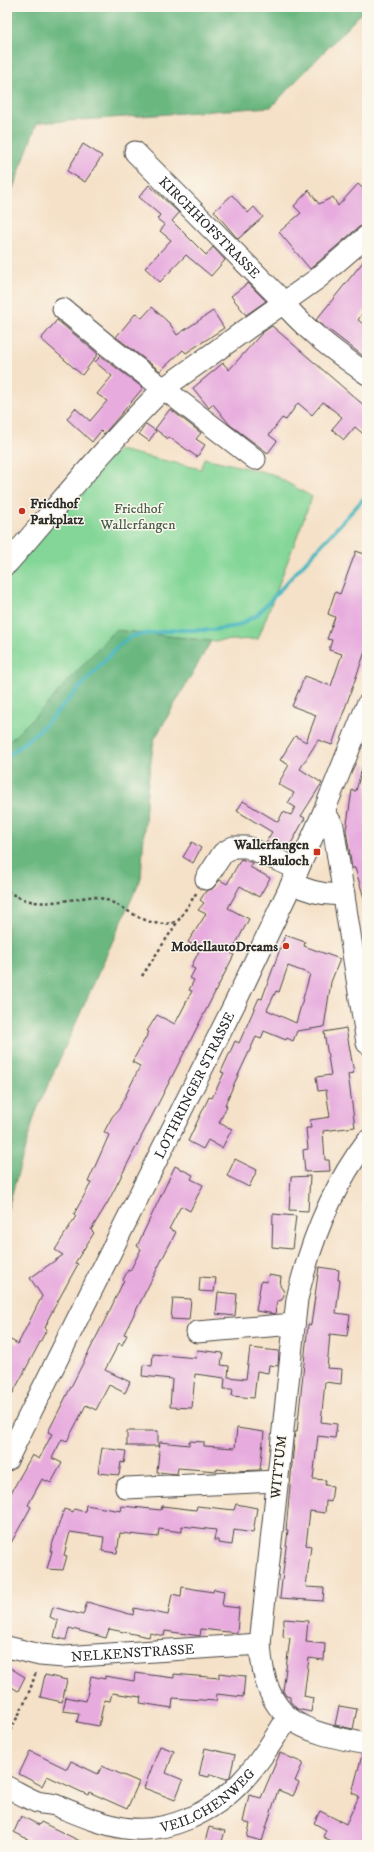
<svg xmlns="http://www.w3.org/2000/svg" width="374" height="1852" font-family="'IM FELL DW Pica',serif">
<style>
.green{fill:#83d697;stroke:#578061}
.forest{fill:#6ab780;stroke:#4a7156}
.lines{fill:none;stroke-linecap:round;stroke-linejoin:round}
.stream{stroke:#49b8c0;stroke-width:4}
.building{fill:#e7abde;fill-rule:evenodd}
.minor-casing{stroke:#494643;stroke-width:23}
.path{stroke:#494643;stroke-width:2.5;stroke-dasharray:3 3;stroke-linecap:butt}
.minor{stroke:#fff;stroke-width:21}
.poi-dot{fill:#c8321e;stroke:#fbf7ec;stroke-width:1.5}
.labels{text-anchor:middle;stroke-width:3;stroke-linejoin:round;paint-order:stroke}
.street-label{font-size:14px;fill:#2b2b2b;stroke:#fbf7ec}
.poi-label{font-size:14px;font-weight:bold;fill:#2b2b2b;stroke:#fbf7ec;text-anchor:end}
.park-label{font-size:14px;fill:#455e4b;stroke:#fbf7ec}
</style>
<rect width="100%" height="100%" fill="#fbf7ec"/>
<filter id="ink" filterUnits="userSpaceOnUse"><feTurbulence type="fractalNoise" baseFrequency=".025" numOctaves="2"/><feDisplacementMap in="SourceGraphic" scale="8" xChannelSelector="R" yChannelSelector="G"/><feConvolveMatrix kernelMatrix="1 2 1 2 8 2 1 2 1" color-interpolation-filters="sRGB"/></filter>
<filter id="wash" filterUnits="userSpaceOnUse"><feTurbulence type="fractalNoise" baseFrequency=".012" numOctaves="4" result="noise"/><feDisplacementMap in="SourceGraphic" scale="16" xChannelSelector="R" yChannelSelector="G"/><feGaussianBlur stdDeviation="0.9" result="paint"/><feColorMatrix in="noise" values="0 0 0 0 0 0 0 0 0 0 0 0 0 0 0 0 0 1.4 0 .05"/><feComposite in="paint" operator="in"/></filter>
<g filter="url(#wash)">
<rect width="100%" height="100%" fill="#f5e1c8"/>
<path class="green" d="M119,450L201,469L204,458L272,474L312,497L258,639L211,641L115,630L51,700L7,744V577L112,455Z"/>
<path class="forest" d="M7,7H367L271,107L37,123L7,205Z
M115,630L211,641L154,740L147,790L141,878L35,1114L7,1211V744L51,700Z"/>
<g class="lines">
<path class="stream" d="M7,757L44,726L118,646L131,636L174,630H212L237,626L257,615L367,495"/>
</g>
<g id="blocks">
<path class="building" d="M83,144L102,156L85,182L67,171Z
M358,184L367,192V224L359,227L310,269L279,232L301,213L294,206L309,190L319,204L333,197L338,206Z
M149,185L179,213L172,221L206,255L213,247L225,260L211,276L186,255L160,282L145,268L171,240L160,231L165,225L157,219L160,215L139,197Z
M232,195L248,213L254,207L263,217L238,239L214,211Z
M367,257V307L358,320L367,327V359L316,320Z
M248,283L266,301L246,315L231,296Z
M152,307L170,324L177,335L213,311L224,328L186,353L183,350L160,371L116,337L136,313L142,318Z
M57,320L98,354L82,375L41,339Z
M272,326L367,408V437L355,427L344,440L332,429L342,417L323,402L312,415L298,403L286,420L282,418L269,435L277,441L268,453L230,425L213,404L209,408L193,388L223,363L229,370L262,333Z
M101,356L143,388L104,434L101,431L92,442L67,419L75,408L90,421L107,401L97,394L112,376L95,362Z
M170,409L201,433L196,439L205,445L197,457L169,437L168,439L155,429Z
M146,424L156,431L149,441L139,434Z
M356,551L367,555V646L332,745L318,740L300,769L322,783L301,816L305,818L287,851L266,842L272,832L237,811L243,801L278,822L283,812L291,815L295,807L288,803L294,793L278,784L289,765L280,760L295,736L306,742L316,715L292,706L305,676L331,686L342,654L329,650L332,640L327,639L335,617L328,614L335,592L340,594Z
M363,764L367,765V898H364L355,868H352L346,830L352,790L356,791Z
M192,842L201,848L193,863L183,857Z
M241,859L253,863L250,867L270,878L259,897L240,886L228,908L249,919L231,953L234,955L108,1202L91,1230L94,1233L75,1263L78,1264L47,1321H48L45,1328L47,1329L7,1404V1338L18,1344L42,1296L30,1278L63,1255L55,1250L76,1216L74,1214L91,1183L88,1182L109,1135L104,1132L112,1117L119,1109L140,1066L132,1062L149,1032L147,1031L157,1015L175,1024L192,991L189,990L194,980L190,978L195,969L191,967L200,949L188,942L206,914L198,910L204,903L200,900L206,891L212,889L220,880L227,884Z
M285,935L305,942L304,946L340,959L331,982L324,1027L297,1031L293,1041L287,1038L286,1040L264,1031L261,1039L256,1037L234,1084L225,1105L227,1106L219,1123L232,1129L222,1148L208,1140L203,1149L188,1141L209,1097L212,1098L224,1073L221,1072L235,1041L239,1043L259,998L262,999ZM288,966L310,974L296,1023L267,1010L276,991L279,992Z
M346,1028L354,1073L348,1074L355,1127L323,1131L325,1160H329L330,1171L305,1172L303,1150L308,1149L306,1128H311L310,1120L330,1117L326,1090L318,1091L316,1077L331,1075L324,1032Z
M235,1159L257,1170L249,1187L227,1176Z
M175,1166L193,1175L191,1179L203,1185L190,1211L181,1206L169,1229L176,1232L124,1334L127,1335L122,1345L119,1343L105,1370L130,1382L125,1393L109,1385L96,1410L86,1405L67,1441L62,1439L52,1458L62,1463L51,1483L42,1479L28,1505L31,1507L7,1550V1500L32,1455L39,1459L52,1434L48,1432L109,1312L124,1280H123L128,1270L130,1271L141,1249L137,1246Z
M310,1176L308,1211L289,1210L291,1177Z
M273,1214L296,1216L292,1249L272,1247Z
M319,1267L339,1270L338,1280H340L336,1313L350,1315L347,1336L330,1334L327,1368L342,1369L341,1384L325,1382L321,1422L337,1424L335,1438L318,1436L313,1479L326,1480L325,1485L333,1486L331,1502L326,1501L325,1513L310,1511L306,1545L311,1546L306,1587L324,1588L323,1601L280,1598L288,1530H286L295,1432H297L308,1324L311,1325Z
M268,1275L281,1277L280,1286L283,1290L284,1295L282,1300L277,1301L275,1314L256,1311L261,1281L267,1282Z
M200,1277L216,1278L214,1292L199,1291Z
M218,1292L237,1294L235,1316L216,1314Z
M173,1298L191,1299L189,1320L171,1319Z
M250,1348L279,1351L278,1366L269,1365L268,1373L257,1371L254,1398L232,1396L233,1389H224L225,1378L195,1374L192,1408L170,1407L172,1379L142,1376L143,1365L152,1366L153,1354L196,1358L197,1350L223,1353L221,1365L229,1366L228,1377L246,1379Z
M237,1428L264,1432L260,1470L232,1471L217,1469V1471L178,1468L177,1474L157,1472L160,1442L189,1445V1441L204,1442V1446L235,1448Z
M127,1431H158V1446H127Z
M102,1448L126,1451L124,1463L121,1462L119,1475L98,1473Z
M236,1504L257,1508L253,1533L234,1530L232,1545L218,1543V1540H214L216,1530L182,1526V1532L159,1529L158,1537L120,1533L117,1553L102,1551L104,1537L70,1532L64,1555L67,1556L63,1570L47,1569L52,1551H50L64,1509L73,1512L74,1509L85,1512L86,1505L121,1511L122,1506L161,1510L162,1506L196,1510L197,1506L234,1510Z
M182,1587L213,1592L214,1589L224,1591L222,1606L239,1608L237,1633L201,1629L200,1636L165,1631L164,1636L150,1633L149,1637L109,1629L106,1638L69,1628L66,1640L54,1637L58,1621L50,1617L53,1607L83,1615L87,1602L133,1615L134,1608L168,1615L172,1594L181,1596Z
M284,1619L308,1621L306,1642L325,1644L324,1660L309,1658L304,1696L313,1698L311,1712L297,1709L290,1701V1697L286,1696L283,1691L290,1638L283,1637Z
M7,1666L25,1677L18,1691L7,1684Z
M135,1673L174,1678V1674L219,1678V1673L245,1676L243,1697L217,1694L216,1701L173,1698L172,1708L140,1703L141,1697L112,1693L110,1701L104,1700L99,1726L77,1722L79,1713L63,1711L66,1697L86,1701L91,1676L105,1679V1676L134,1681Z
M45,1675L67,1680L62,1702L40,1697Z
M339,1706L357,1709L353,1729L335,1725Z
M160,1746L174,1751L166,1773L183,1780L175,1800L144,1788Z
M205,1748L235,1755L230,1776L227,1779L210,1774L209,1777L199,1775Z
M30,1751L67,1769L71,1761L98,1774L102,1766L139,1782L127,1809L89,1792L88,1795L47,1776L42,1786L19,1774Z
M280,1753L303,1763L295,1781L299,1783L293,1796L278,1790L262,1841L247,1837L250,1824L243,1822L249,1795L261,1798Z
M362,1755L367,1756V1831L361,1845H340L323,1837L326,1830L314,1823L320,1811L346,1824L359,1796L352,1793Z
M21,1816L39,1825L41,1822L88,1845H29L31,1841L14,1832Z
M209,1827L225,1831L221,1845H204Z"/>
</g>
</g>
<g filter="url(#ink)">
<use href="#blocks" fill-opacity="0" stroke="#494643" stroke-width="1"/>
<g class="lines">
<g class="minor-casing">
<g id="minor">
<path id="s1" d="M135,152L276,294C301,327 334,351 367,374"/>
<path d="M63,309L108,346L255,459"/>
<path d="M7,564C58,505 108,443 164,388L317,279L367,236"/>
<path d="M324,811L333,826L367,1043"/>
<path d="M206,879L223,853L233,847H247L298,869"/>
<path d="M292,883C309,892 325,896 344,894"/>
<path d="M367,1141C332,1187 310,1243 297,1299L260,1644C265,1722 299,1731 367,1744"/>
<path d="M197,1332L294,1324"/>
<path id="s2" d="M7,1460L236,1001L292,883L324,811L367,705"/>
<path d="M126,1488L277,1481"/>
<path id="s3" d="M7,1647L40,1655L64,1657L260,1644"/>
<path id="s4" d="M7,1787C17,1792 27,1798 37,1802C43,1804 49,1803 55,1805C78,1814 100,1824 124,1828C166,1835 214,1812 242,1781C260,1762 274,1739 288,1717"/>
</g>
</g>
<path class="path" d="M7,891C35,908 48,902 78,899C83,898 90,896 96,897C127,903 145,933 178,921
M142,976L197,892
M7,1736C19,1715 30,1694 36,1671"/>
<use href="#minor" class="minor"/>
</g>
</g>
<g class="poi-dot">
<circle cx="22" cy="511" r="4"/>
<rect x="313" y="848" width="8" height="8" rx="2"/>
<circle cx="286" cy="946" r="4"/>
</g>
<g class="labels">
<g class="street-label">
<text dy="5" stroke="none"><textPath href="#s1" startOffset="106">KIRCHHOFSTRASSE</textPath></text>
<text dy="5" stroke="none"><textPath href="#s2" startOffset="419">LOTHRINGER STRASSE</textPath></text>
<text transform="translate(278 1467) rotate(-84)" y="5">WITTUM</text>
<text dy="5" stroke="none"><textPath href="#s3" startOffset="127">NELKENSTRASSE</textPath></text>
<text dy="5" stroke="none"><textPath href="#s4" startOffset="216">VEILCHENWEG</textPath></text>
</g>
<g class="poi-label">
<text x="30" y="508" text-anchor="start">Friedhof<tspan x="30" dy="16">Parkplatz</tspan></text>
<text x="309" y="849">Wallerfangen<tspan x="309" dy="16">Blauloch</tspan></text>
<text x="278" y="951">ModellautoDreams</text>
</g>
<g class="park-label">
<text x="138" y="513">Friedhof<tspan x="138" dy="16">Wallerfangen</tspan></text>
</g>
</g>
<rect width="374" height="1852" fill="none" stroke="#fbf7ec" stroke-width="24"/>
</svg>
